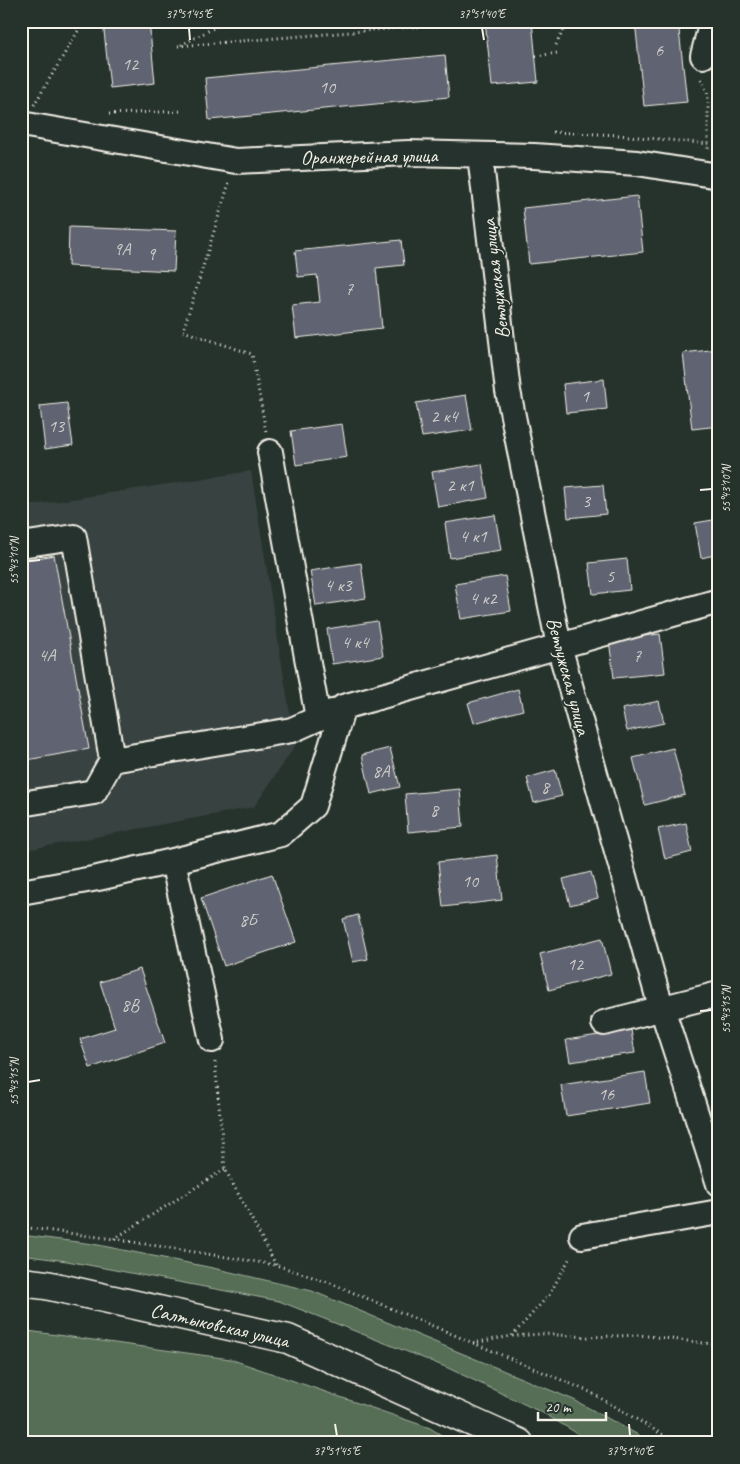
<svg xmlns="http://www.w3.org/2000/svg" width="740" height="1464" font-family="Caveat,sans-serif">
<style>
.built{fill:#374241}
.green{fill:#546e55;stroke:#a4b09e}
.building{fill:#606471;stroke:#f4f1e8}
.lines{fill:none;stroke-linecap:round;stroke-linejoin:round}
.minor-casing{stroke:#f4f1e8;stroke-width:28}
.major-casing{stroke:#f4f1e8;stroke-width:31}
.path{stroke:#f4f1e8;stroke-width:3;stroke-dasharray:1 4;stroke-linecap:butt}
.minor{stroke:#26332d;stroke-width:24}
.major{stroke:#26332d;stroke-width:28}
.ticks{fill:none;stroke:#f4f1e8;stroke-width:2}
.labels{text-anchor:middle;stroke-width:4;stroke-linejoin:round;paint-order:stroke}
.number-label{font-size:18px;fill:#cfceca}
.street-label{font-size:20px;fill:#f4f1e8;stroke:#26332d}
.neatline{fill:none;stroke:#f4f1e8;stroke-width:2}
.ticks-label{font-size:12px;text-anchor:middle;fill:#f4f1e8}
</style>
<rect width="100%" height="100%" fill="#26332d"/>
<filter id="ink" filterUnits="userSpaceOnUse"><feTurbulence type="fractalNoise" baseFrequency=".02" numOctaves="2"/><feDisplacementMap in="SourceGraphic" scale="10" xChannelSelector="R" yChannelSelector="G"/><feConvolveMatrix kernelMatrix="1 2 1 2 8 2 1 2 1" color-interpolation-filters="sRGB"/></filter>
<g filter="url(#ink)">
<path class="built" d="M251,471L295,746L254,807L21,851V507Z"/>
<path class="green" d="M21,1235L93,1244L213,1268L312,1291L574,1400L653,1443H593L545,1414L448,1368L279,1301L67,1261L21,1255Z
M21,1330L230,1359L430,1428L454,1443H21Z"/>
<path class="building" d="M103,21H149L155,83L110,88Z
M485,21H532L538,82L492,86Z
M635,21H678L687,102L644,106Z
M445,55L449,97L209,120L205,78Z
M637,196L643,252L529,264L523,208Z
M69,227L176,231L174,271L68,266Z
M401,240L404,265L376,268L382,328L296,338L292,305L320,302L317,275L298,277L295,251Z
M719,349V426L692,429L683,353Z
M604,379L607,409L566,413L563,384Z
M466,395L472,430L422,437L416,403Z
M67,403L73,445L45,449L40,406Z
M342,424L347,457L296,465L291,431Z
M482,464L488,498L438,507L432,472Z
M603,485L606,514L568,518L565,488Z
M495,515L501,550L450,558L445,523Z
M719,519V554L701,558L695,523Z
M54,555L89,749L21,761V561Z
M627,559L630,590L593,594L589,563Z
M361,563L366,598L316,606L310,571Z
M505,576L511,611L461,619L455,584Z
M377,621L383,656L332,664L327,629Z
M660,634L665,673L614,678L609,640Z
M518,689L523,710L474,723L468,703Z
M659,701L664,723L627,731L622,709Z
M390,748L400,787L371,794L362,755Z
M673,748L685,795L645,805L633,758Z
M555,770L562,796L534,803L527,778Z
M460,789L463,827L408,832L405,794Z
M686,823L692,852L665,859L658,829Z
M497,855L502,900L443,907L438,862Z
M591,872L598,898L570,905L563,879Z
M272,874L296,942L224,966L201,898Z
M358,915L368,959L353,962L343,919Z
M602,938L611,974L549,990L540,954Z
M140,969L165,1043L90,1068L80,1039L115,1028L100,982Z
M631,1030L635,1053L570,1062L566,1040Z
M645,1072L650,1103L566,1116L561,1085Z"/>
<g class="lines">
<g class="minor-casing">
<path id="minor" d="M703,56L712,21
M21,126L27,125L236,161L408,153L534,156L637,163L719,176
M480,155L508,391L559,646L657,993L719,1184
M270,452L318,718
M21,545L74,537L112,760L94,792L21,804
M112,760L292,730L332,712
M173,861L212,1040
M21,892L98,878L173,861L281,834L313,806L343,707L719,601
M604,1023L719,994
M582,1236L719,1212"/>
</g>
<g class="major-casing">
<path id="major" d="M21,1282L46,1285L288,1339L519,1443"/>
</g>
<path class="path" d="M181,45L227,21
M556,45L568,21
M178,46L450,24
M536,56L557,53
M701,79L708,94V151
M34,105L84,21
M109,114L183,111
M553,132L618,135L709,144
M229,183L183,331L252,354L266,432
M215,1062L225,1169L276,1265
M21,1227L114,1239L276,1265L328,1282L590,1392L677,1443
M114,1239L225,1169
M512,1336L549,1295L571,1256
M473,1343L512,1336L543,1334L588,1337L640,1335L719,1345"/>
<use href="#minor" class="minor"/>
<use href="#major" class="major"/>
</g>
</g>
<path class="ticks" d="M189,28L190,40M482,28L484,40M700,490L712,489M28,561L40,560M700,1011L712,1010M28,1082L40,1080M335,1424L337,1436M629,1424L630,1436"/>
<g class="labels">
<g class="number-label">
<text x="659" y="56">6</text>
<text x="130" y="70">12</text>
<text x="327" y="93">10</text>
<text x="122" y="255">9А</text>
<text x="151" y="260">9</text>
<text x="349" y="295">7</text>
<text x="585" y="402">1</text>
<text x="444" y="422">2 к4</text>
<text x="56" y="432">13</text>
<text x="460" y="491">2 к1</text>
<text x="586" y="507">3</text>
<text x="473" y="542">4 к1</text>
<text x="610" y="582">5</text>
<text x="338" y="591">4 к3</text>
<text x="483" y="604">4 к2</text>
<text x="355" y="648">4 к4</text>
<text x="47" y="661">4А</text>
<text x="637" y="662">7</text>
<text x="381" y="777">8А</text>
<text x="545" y="793">8</text>
<text x="434" y="816">8</text>
<text x="470" y="887">10</text>
<text x="248" y="926">8Б</text>
<text x="575" y="970">12</text>
<text x="130" y="1011">8В</text>
<text x="606" y="1100">16</text>
</g>
<g class="street-label">
<text transform="translate(369 156) rotate(-1)" y="7">Оранжерейная улица</text>
<text transform="translate(495 279) rotate(-97)" y="7">Ветлужская улица</text>
<text transform="translate(569 676) rotate(75)" y="7">Ветлужская улица</text>
<text transform="translate(220 1325) rotate(13)" y="7">Салтыковская улица</text>
</g>
</g>
<rect width="740" height="1464" fill="none" stroke="#26332d" stroke-width="55"/>
<path d="M538 1412v8h68v-8" fill="none" stroke="#f4f1e8" stroke-width="2.5"/>
<text x="545" y="1412" font-size="15" fill="#f4f1e8" stroke="#26332d" stroke-width="4" paint-order="stroke">20 m</text>
<rect x="28" y="28" width="684" height="1408" class="neatline"/>
<g class="ticks-label">
<text x="189" y="18">37°51'45"E</text>
<text x="482" y="18">37°51'40"E</text>
<text transform="translate(726 489) rotate(-90)" y="4">55°43'10"N</text>
<text transform="translate(14 561) rotate(-90)" y="4">55°43'10"N</text>
<text transform="translate(726 1010) rotate(-90)" y="4">55°43'15"N</text>
<text transform="translate(14 1082) rotate(-90)" y="4">55°43'15"N</text>
<text x="337" y="1455">37°51'45"E</text>
<text x="630" y="1455">37°51'40"E</text>
</g>
</svg>
